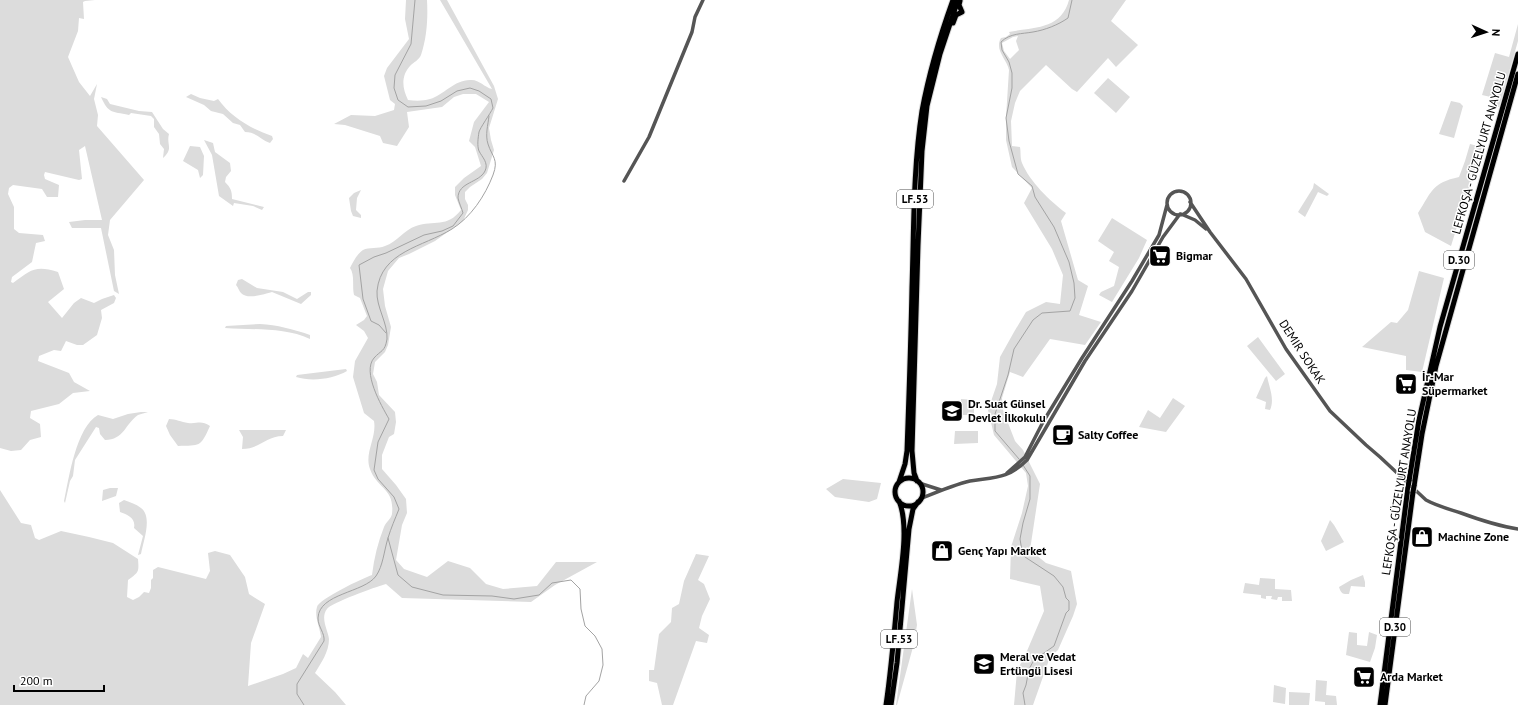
<svg xmlns="http://www.w3.org/2000/svg" width="1518" height="705" font-family="'PT Sans',sans-serif">
<style>
.green{fill:#dcdcdc;fill-rule:evenodd}
.lines{fill:none;stroke-linecap:round;stroke-linejoin:round}
.stream{stroke:#a3a3a3;stroke-width:1}
.highway-casing{stroke:#dbdbdb;stroke-width:7}
.minor{stroke:#555;stroke-width:3.5}
.highway{stroke:#000;stroke-width:5}
.highway-bridge-casing{stroke:#dbdbdb;stroke-width:7;stroke-linecap:butt}
.highway-bridge{stroke:#000;stroke-width:5}
.labels{text-anchor:middle;stroke-width:3;stroke-linejoin:round;paint-order:stroke}
.shield{fill:#fff;stroke:#4c4c4c;stroke-width:1}
.shield-label{font-size:11px;font-weight:bold;fill:#000}
.street-label{font-size:12px;fill:#000;stroke:#fff}
.poi-label{font-size:12px;font-weight:bold;fill:#000;stroke:#fff;text-anchor:start}
</style>
<rect width="100%" height="100%" fill="#fff"/>
<path class="green" d="M0,0H95L85,1L83,2L84,19L79,18L78,31L68,57L79,82L90,96L97,84L94,99L98,115L97,126L144,180L110,220L108,235L114,250L115,275L119,294L114,291L101,228H72L69,222L85,220H102L85,146L79,150L82,179L79,180L45,172L44,175L45,179L59,185L58,197H47L42,189L13,185L9,188L8,194L14,207V229L19,233L43,235L45,241L36,243L32,262L12,277L11,282L13,283C31,270 35,265 58,272L64,289L48,302L62,318L74,303L81,298L94,303L102,299L114,295L116,298L114,303L101,310L102,318L97,335L83,345H77L66,341L61,351L54,350L39,356L38,361L69,373L74,382L90,391L73,393L59,404L31,411L30,418L40,424L41,437L30,440L21,450L11,451L0,448Z
M406,0H427C428,18 427,37 421,55C419,60 414,62 410,66C401,76 402,88 408,100C416,101 423,101 430,99C444,95 454,80 470,80C479,79 484,87 492,89L440,0H447L494,86L498,99L489,128L491,140L494,150L487,173L482,179L470,187L465,192V199L468,205V210L463,221L435,241L409,254L399,258L388,271L383,289L385,306L391,327L388,345L385,352L375,362L373,374L377,382L379,395L395,412L396,422L394,434L389,437L382,455V469L396,485L406,499L407,513L402,525L396,560L404,569L427,577L448,561L470,568L486,584L503,589L537,586L556,562H597L555,585L531,602L402,598L386,584C375,587 331,603 327,609C320,618 328,630 329,639C329,652 321,663 315,673L335,692L346,705H0V490L21,523L31,525L35,538L39,540L61,531L89,537L113,543L138,559C139,572 139,572 128,580L127,597L133,600L139,597L144,592L149,593L151,588V580L153,578V570L158,567L206,579L210,571L208,553L215,551L230,555L245,577L249,594L265,604L251,643L248,686L283,674L296,668L303,654L308,658L321,637C320,628 314,616 317,607C319,599 363,578 372,575C374,558 378,542 384,527C386,522 391,519 392,514C395,488 377,489 370,469C364,453 377,438 374,421L364,413L353,377L355,361L368,338L364,331L356,325L364,320L367,316L360,298L354,295C352,286 355,275 350,268C353,262 357,254 363,250C369,247 378,249 385,246C397,242 404,230 416,226C434,220 447,228 461,210L455,195V187L464,178L481,166L475,147L469,141L474,122L489,102L476,94H463L454,97L442,107L407,112L409,127L397,146L383,143L380,136L345,125L334,124L351,115L375,116L394,110L395,104L390,100L384,76L387,68L409,39L405,19Z
M1069,0H1126L1111,21L1138,45L1116,67L1108,58L1077,92L1072,89L1046,65L1020,91L1015,103L1011,121L1012,146L1020,147C1021,152 1020,158 1022,163C1030,182 1050,201 1066,213L1061,221L1078,280L1088,286L1079,315L1101,322L1085,345L1050,339L1023,377L1010,372L1002,398L1003,410L1015,441L1023,450L1040,484L1030,550L1046,563L1071,571L1077,604L1073,616L1058,650L1050,657L1033,705H1014L1017,671L1027,651L1044,611L1040,586L1010,579L1011,547L1022,513L1028,486L1026,473L994,435L988,410L997,384L1000,357L1014,332L1026,312L1046,302L1060,304L1063,275L1052,249L1024,203L1032,188L1012,167L1006,140V117L1009,70C1007,59 994,50 1001,38L1006,37L1010,34L1009,32C1033,27 1061,30 1069,0ZM1018,36L1016,41L1019,50L1010,59L1004,51L1002,43L1013,37Z
M1518,24V41L1499,107H1492L1495,98L1482,95L1495,53L1509,57Z
M1108,78L1130,97L1116,113L1094,93Z
M191,94L200,98L214,101L218,99C231,117 251,129 272,136L273,139L270,143C260,139 256,132 245,132L240,125L233,123L223,114L211,111L204,105L186,97Z
M101,97L107,99L110,104L139,111L152,112L163,129L169,134C166,145 174,148 163,158L164,149L160,144L159,134L154,127V119L151,116L131,113L129,115C111,111 109,114 101,97Z
M1451,101L1460,103L1463,106L1454,138L1439,134Z
M204,140L213,143L215,152L230,163L231,171L226,177L225,182C231,188 232,191 232,199L264,207L262,210L253,206L234,203L233,206L219,196L212,155Z
M1470,144L1482,147L1451,246L1425,232L1418,213C1432,191 1432,183 1459,177L1465,161Z
M190,146L200,147L204,156L203,175L200,178L198,170L183,161Z
M1314,183L1329,194L1327,196L1318,192L1305,217L1298,212L1313,188Z
M361,190L357,198L356,210L361,215V218L353,216L351,211L349,198L354,193Z
M1112,218L1147,240L1139,258L1112,302L1099,295L1101,292L1114,286L1119,267L1109,261L1114,252L1098,241Z
M1419,271L1444,278L1422,372L1406,370V356L1362,347L1391,322L1397,323L1408,310Z
M242,279L257,288L283,292L297,299L308,292H311V295L301,304L272,292C265,294 247,300 241,293C239,291 238,287 236,285L238,280Z
M260,324C277,325 293,329 310,335V339C284,327 252,330 225,328L226,326Z
M1258,337L1285,374L1276,381L1247,346Z
M346,369L347,371C333,379 312,382 296,377L297,375Z
M1267,376C1269,387 1275,399 1270,410L1265,409L1266,402L1256,398L1265,378Z
M1173,398L1185,406L1166,432L1139,427L1148,410L1160,418Z
M961,399L974,400V415H960Z
M141,412H148C145,413 141,414 138,415C125,424 124,440 105,440L100,434L99,428L96,427L75,460L73,476L70,481L65,503L64,501C69,478 76,427 98,415L113,419L128,414Z
M169,419C176,419 181,422 188,423C198,424 201,420 210,426C200,448 200,445 178,446L170,435L166,426Z
M239,430H286L283,436C266,436 260,449 242,449L243,437Z
M955,431H978V443L954,444Z
M843,479L881,483L877,499L869,502L835,497L826,489Z
M110,488H118L116,496L102,501L103,490Z
M124,500C129,502 136,504 141,508C153,517 143,542 141,554L138,555L143,536L134,528C136,518 128,515 120,512L119,503Z
M1330,520L1334,525L1344,542L1326,551L1321,541Z
M696,554L709,556L698,580L704,584L710,599L702,616L699,628L709,635L707,643L696,641L673,705H662L657,683L649,681V670H654L659,634L671,622L672,608L679,604L684,581Z
M1363,575L1365,582V587L1351,586L1349,594C1343,594 1341,594 1339,587L1351,580Z
M1260,578L1275,579V589L1291,590L1292,601H1282V597H1278L1277,600L1271,599L1272,596H1266V599L1261,598V595L1243,593L1245,583L1259,585Z
M912,589L917,625L913,647L897,705H896Z
M1349,632L1357,633V645L1367,646L1369,632L1377,635L1375,648L1370,662L1346,655Z
M1316,680L1327,681L1326,695L1336,696L1337,705H1325V702L1315,701Z
M1274,685L1286,688L1285,704L1273,702Z
M1289,692L1310,693L1309,705H1289Z"/>
<g class="lines">
<path class="stream" d="M386,333L379,325L371,321L363,299L359,265L374,257L386,253L424,235L442,231L453,226L463,213C462,209 459,203 458,198C458,182 479,183 485,171C489,163 482,157 479,151C477,146 478,138 479,132C480,128 490,114 493,108L491,99L479,91L470,88L457,91L441,101L426,106L408,107L398,100L394,88L395,75L411,44L415,0
M1019,459L995,431V414L1008,375L1014,349L1033,320L1042,313L1070,311L1075,298L1074,283L1069,262L1054,227L1035,197L1032,186L1018,174L1009,141L1006,118L1012,88V73L1009,62L1002,50L1001,42C1010,33 1022,34 1033,32C1045,30 1058,25 1068,18L1072,0
M1023,465L1030,476V499L1023,523L1020,539L1022,551L1025,557L1054,576L1063,587L1066,598L1069,601V610L1066,613L1054,646L1034,660L1029,669L1026,685L1023,693L1025,705
M388,538L398,575L412,587L443,595L492,596L514,599L539,595L552,583L571,580L580,589L581,609L585,626L595,636L602,649L603,665L599,681L586,696L584,705
M304,705L297,694V684L324,641C325,633 318,627 318,618C319,593 364,593 376,576C383,566 384,551 388,538C391,528 395,519 399,509L394,497L378,479L374,470L378,442L389,419C381,405 362,372 374,358C381,350 385,352 387,339C388,323 376,307 377,291C381,251 423,247 452,229C471,217 485,196 493,175C499,159 492,157 488,144C485,135 488,125 489,116"/>
<g class="highway-casing">
<path id="highway" d="M953,23L956,15L962,12L959,5L960,1
M895 492a14 14 0 1 1 28 0a14 14 0 1 1-28 0Z
M917,481L914,473L912,451L918,245L922,151L927,106L940,54L958,0
M1409,481L1419,420L1440,327L1518,54
M899,482L905,464L907,451C909,396 911,341 912,287C914,228 913,169 922,111C929,73 940,36 953,0
M1414,486L1422,434L1436,366L1518,74
M886,705C891,671 894,636 897,602C900,574 910,527 899,501
M891,705L897,663L909,529L913,509L918,502
M1380,705L1408,487
M1385,705L1413,492"/>
</g>
<path class="minor" d="M624,181L649,137L692,32L695,17L703,0
M1167 203a12 12 0 1 1 24 0a12 12 0 1 1-24 0Z
M1190,202L1210,232L1246,279L1286,349L1330,411L1366,445L1380,457L1426,500C1437,506 1449,509 1461,513C1480,520 1498,526 1518,529
M1181,214L1195,220L1206,229
M1007,473L1025,457L1043,422L1082,358L1132,281L1159,235L1167,205
M919,483L941,490
M920,499C937,492 953,485 970,481C995,477 1008,479 1027,460L1085,361L1132,291L1163,237L1180,214"/>
<use href="#highway" class="highway"/>
<g class="highway-bridge-casing">
<path id="highway-bridge" d="M1408,487L1409,481
M1413,492L1414,486"/>
</g>
<use href="#highway-bridge" class="highway-bridge"/>
</g>
<defs>
<g id="supermarket-square" transform="scale(1.15)"><rect x="-9" y="-9" width="18" height="18" rx="4" fill="#000" stroke="#fff"/><path d="M-6-5.5h2.5l.6 2H6L4.5 2H-2.5L-4.4-4H-6ZM-1.5 3.2a1.3 1.3 0 1 0 .1 0ZM3 3.2a1.3 1.3 0 1 0 .1 0Z" fill="#fff"/></g>
<g id="school-square" transform="scale(1.15)"><rect x="-9" y="-9" width="18" height="18" rx="4" fill="#000" stroke="#fff"/><path d="M0-5L7-2L0 1L-7-2ZM-4 1L0 2.5L4 1V4Q0 6-4 4Z" fill="#fff"/></g>
<g id="cafe-square" transform="scale(1.15)"><rect x="-9" y="-9" width="18" height="18" rx="4" fill="#000" stroke="#fff"/><path d="M-5.5-4.5H6V0H3Q3 3.5 0 3.5H-2.5Q-5.5 3.5-5.5 0ZM3-3.2v2h1.7v-2ZM-6 4.5H4V6H-6Z" fill="#fff"/></g>
<g id="shop-square" transform="scale(1.15)"><rect x="-9" y="-9" width="18" height="18" rx="4" fill="#000" stroke="#fff"/><path d="M-5-2.5h2.3a2.7 3.5 0 0 1 5.4 0H5L5.5 6h-11ZM-1.5-2.5h3a1.5 2.3 0 0 0-3 0Z" fill="#fff"/></g>
</defs>
<g fill-rule="evenodd">
<use href="#supermarket-square" x="1160" y="256"/>
<use href="#supermarket-square" x="1406" y="384"/>
<use href="#school-square" x="952" y="411"/>
<use href="#cafe-square" x="1063" y="435"/>
<use href="#shop-square" x="1422" y="537"/>
<use href="#shop-square" x="942" y="551"/>
<use href="#school-square" x="984" y="664"/>
<use href="#supermarket-square" x="1364" y="677"/>
</g>
<g class="labels">
<g class="shield">
<rect x="897" y="190" width="36" height="18" rx="3"/>
<rect x="1444" y="251" width="30" height="18" rx="3"/>
<rect x="1380" y="618" width="30" height="18" rx="3"/>
<rect x="881" y="630" width="36" height="18" rx="3"/>
</g>
<g class="shield-label">
<text x="915" y="203">LF.53</text>
<text x="1459" y="264">D.30</text>
<text x="1395" y="631">D.30</text>
<text x="899" y="643">LF.53</text>
</g>
<g class="street-label">
<text transform="translate(1479 153) rotate(-74)" y="4">LEFKOŞA - GÜZELYURT ANAYOLU</text>
<text transform="translate(1302 352) rotate(57)" y="4">DEMIR SOKAK</text>
<text transform="translate(1399 492) rotate(-81)" y="4">LEFKOŞA - GÜZELYURT ANAYOLU</text>
</g>
<g class="poi-label">
<text x="1176" y="260">Bigmar</text>
<text x="1422" y="381">İr-Mar<tspan x="1422" dy="14">Süpermarket</tspan></text>
<text x="968" y="408">Dr. Suat Günsel<tspan x="968" dy="14">Devlet İlkokulu</tspan></text>
<text x="1078" y="439">Salty Coffee</text>
<text x="1438" y="541">Machine Zone</text>
<text x="958" y="555">Genç Yapı Market</text>
<text x="1000" y="661">Meral ve Vedat<tspan x="1000" dy="14">Ertüngü Lisesi</tspan></text>
<text x="1380" y="681">Arda Market</text>
</g>
</g>
<g transform="translate(1486 32) rotate(93)" stroke="#ffffff" stroke-width="3" paint-order="stroke">
<path d="M0-3L7 15L0 10L-7 15Z" fill="#000000"/>
<text y="-6" font-size="11" font-weight="bold" text-anchor="middle" fill="#000000">N</text>
</g>
<path d="M14 685v6h90v-6" fill="none" stroke="#000000" stroke-width="2"/>
<text x="20" y="685" font-size="12" fill="#000000" stroke="#ffffff" stroke-width="3" paint-order="stroke">200 m</text>
</svg>
